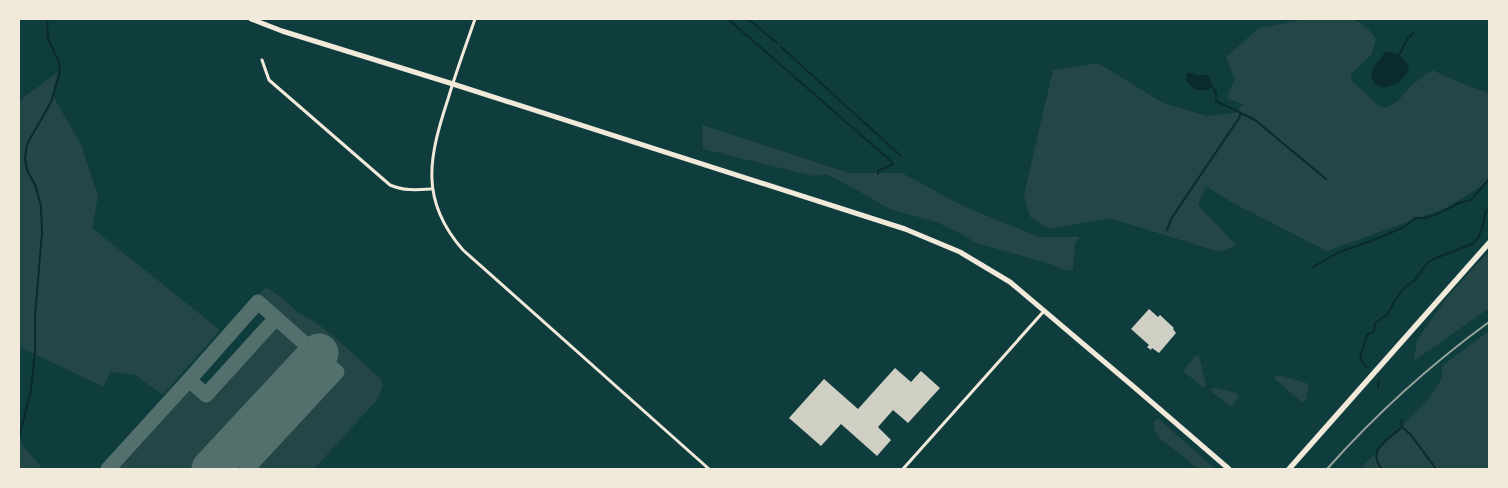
<svg xmlns="http://www.w3.org/2000/svg" width="1508" height="488" font-family="Overpass,sans-serif">
<style>
.green{fill:#244646}
.water{fill:#0a2a2b}
.lines{fill:none;stroke-linecap:round;stroke-linejoin:round}
.stream{stroke:#0a2a2b;stroke-width:2}
.taxiway{stroke:#53706d;stroke-width:15}
.runway{stroke:#53706d;stroke-width:39}
.building{fill:#cfcfc3}
.minor{stroke:#f1e9da;stroke-width:3}
.secondary{stroke:#f1e9da;stroke-width:5}
.primary{stroke:#f1e9da;stroke-width:5.5}
.rail{stroke:#97a49c;stroke-width:2}
</style>
<rect width="100%" height="100%" fill="#0f3d3e"/>
<path class="green" d="M1307,19H1351C1363,22 1369,29 1376,39L1371,55L1351,74V80L1379,106L1386,108L1397,102L1412,85L1432,70L1466,85L1489,93V182L1446,208L1327,251L1231,202L1206,186L1198,205L1236,245L1220,252L1109,218L1049,229L1030,217L1024,195L1053,70L1098,63L1163,103L1207,116L1235,113L1243,104L1228,99L1229,91L1235,80L1226,57L1259,28Z
M58,72L52,95L81,144L98,197L92,228L220,330L163,395L135,375L110,372L104,387L28,351L19,345V103L27,95Z
M702,125L849,173H902L961,205L1039,237H1080L1075,243L1073,269L1067,271L1048,263L976,243L960,233L936,222L890,209L848,185L826,174L813,176L703,149Z
M1489,251V308L1414,361L1417,340L1447,297Z
M267,288C279,294 288,304 298,312C304,316 309,319 315,322C338,338 359,360 381,379L383,386L376,401L314,469H99L182,378L206,398L279,318L256,297L263,290Z
M1489,331V469H1360L1429,399L1442,378V366Z
M1195,356H1199L1206,385L1204,388L1183,371Z
M1279,375L1309,384L1306,400L1302,402L1275,379V377Z
M1215,388L1236,393L1239,397L1231,406L1229,405L1212,392L1211,389Z
M1157,419H1159L1215,469H1198L1161,439L1155,432L1153,423Z
M19,441L21,443L43,469H19Z"/>
<path class="water" d="M1385,52C1397,52 1402,57 1409,65C1407,79 1395,86 1383,88L1374,83L1371,76L1373,69Z
M1187,73H1192L1196,75H1208L1213,87C1202,93 1193,91 1186,80Z"/>
<g class="lines">
<path class="stream" d="M728,19L893,163V164L878,171V174
M748,19L777,43
M781,47L900,155
M1399,55L1408,38L1413,33
M1241,113L1255,120L1326,179
M1167,230L1171,219L1239,118L1241,113L1216,101V93L1213,87
M1313,267L1339,252L1374,240L1404,227L1415,218H1424L1435,215L1459,203L1471,200L1489,179
M1368,368L1363,363L1360,357L1367,335L1374,332L1375,323L1388,314L1395,300L1406,286L1415,280L1427,263L1436,258L1472,244L1478,238L1483,225L1485,213L1489,208
M1378,388L1379,379
M1402,427L1411,435L1436,469
M19,438L31,390L35,351V316L42,233L41,206L35,185L27,170L25,158L27,144L51,102L60,72L59,62L48,39L47,19
M1382,469C1365,449 1390,439 1402,427L1401,420"/>
<path class="taxiway" d="M108,469L189,380
M247,469L337,372L276,318L206,395L189,380L258,302L276,318"/>
<path class="runway" d="M211,469L319,353"/>
</g>
<path class="building" d="M1149,309L1158,317L1160,315L1174,328L1173,329L1176,333L1159,353L1152,348L1151,350L1147,347L1149,345L1131,329Z
M895,368L911,382L921,371L940,388L908,423L893,410L878,427L891,440L877,456L841,424L821,446L789,418L824,379L858,409Z"/>
<g class="lines">
<path class="minor" d="M475,19C466,45 456,72 448,99C429,157 419,200 463,250L709,469
M262,60L269,80L390,185C404,191 416,190 432,189
M903,469L1044,311"/>
<path class="secondary" d="M251,19L282,31L453,84L905,229L960,252L1010,282L1134,387L1229,469"/>
<path class="primary" d="M1289,469L1489,243"/>
<path class="rail" d="M1327,469C1376,414 1430,365 1489,322"/>
</g>
<rect width="1508" height="488" fill="none" stroke="#f1e9da" stroke-width="40"/>
</svg>
